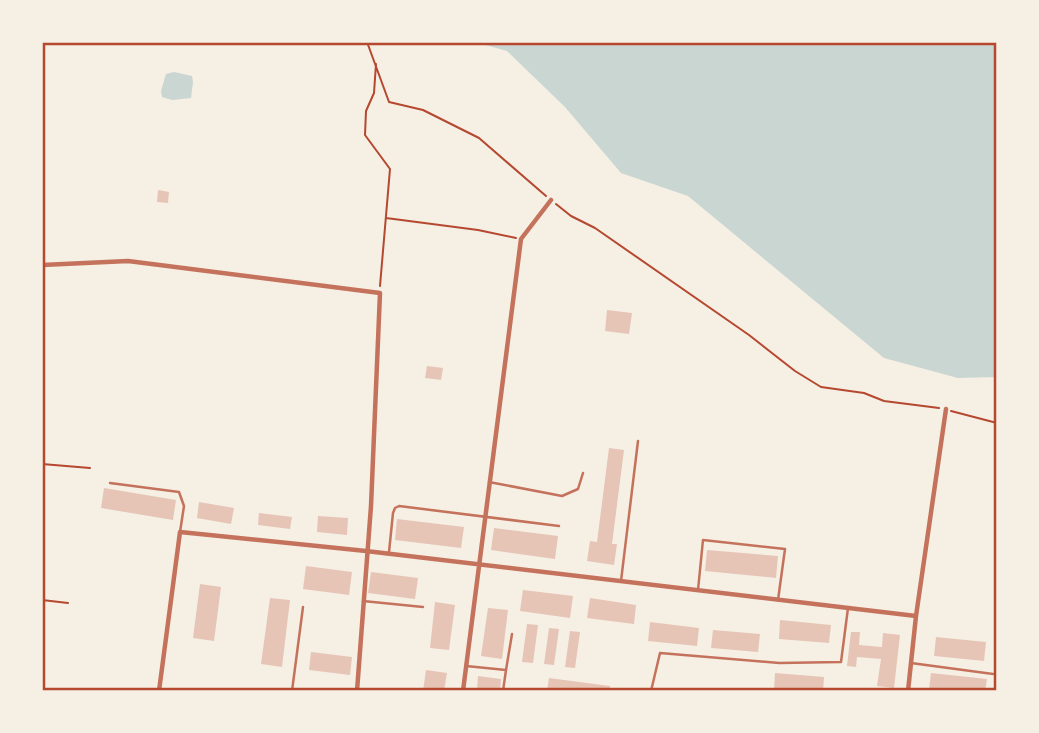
<svg xmlns="http://www.w3.org/2000/svg" width="1039" height="733" font-family="Helvetica,sans-serif">
<style>
.water{fill:#c9d6d2}
.building{fill:#e6c5b7}
.lines{fill:none;stroke-linecap:round;stroke-linejoin:round}
.path{stroke:#b5482f;stroke-width:2}
.service{stroke:#c5725c;stroke-width:2.5}
.minor{stroke:#c5725c;stroke-width:4.5}
.neatline{fill:none;stroke:#b5482f;stroke-width:2.5}
</style>
<rect width="100%" height="100%" fill="#f6efe4"/>
<path class="water" d="M475,42H997V377L958,378L884,358L688,196L621,173L565,107L507,51Z
M174,72L192,76L193,82L191,98L172,100L162,97L161,91L166,74Z"/>
<path class="building" d="M158,190L169,192L168,203L157,202Z
M607,310L632,313L629,334L605,331Z
M427,366L443,368L441,380L425,378Z
M609,448L624,450L612,544H617L614,565L587,561L590,541L597,542Z
M104,488L176,500L173,520L101,508Z
M199,502L234,508L231,524L197,518Z
M259,513L292,517L290,529L258,525Z
M318,516L348,518L347,535L317,532Z
M397,519L464,527L461,548L395,540Z
M494,528L558,536L555,559L491,550Z
M707,550L778,556L776,578L705,571Z
M306,566L352,572L349,595L303,589Z
M371,572L418,578L415,599L368,593Z
M200,584L221,587L214,641L193,638Z
M523,590L573,596L570,618L520,611Z
M270,598L290,600L282,667L261,664Z
M590,598L636,605L634,624L587,618Z
M435,602L455,605L449,650L430,648Z
M488,608L508,610L502,659L481,656Z
M780,620L831,625L829,643L779,639Z
M650,622L699,628L697,646L648,641Z
M527,624L538,625L533,663L522,662Z
M549,628L559,629L554,665L544,664Z
M713,630L760,634L758,652L711,648Z
M570,631L580,632L575,668L565,667Z
M851,632H860L859,645L882,647L883,633L900,635L894,688L877,686L881,659L857,657L856,667L847,666Z
M936,637L986,642L984,661L934,656Z
M311,652L352,657L350,675L309,670Z
M426,670L447,673L444,691H423Z
M775,673L824,677L823,691H774Z
M931,673L987,679L985,691L929,690Z
M478,676L501,679L500,691H477Z
M549,678L610,686V691H547Z"/>
<g class="lines">
<path class="path" d="M367,42L389,102L423,110L479,138L546,196
M376,64L374,93L366,111L365,135L390,169L380,286
M556,204L571,216L595,228L749,335L795,371L821,387L864,393L884,401L939,408
M386,218L478,230L516,238
M951,411L997,423
M42,464L90,468
M42,600L68,603"/>
<path class="service" d="M489,482L562,496L578,489L583,473
M110,483L179,492L184,506L180,532
M389,552L393,513L395,508L399,506L559,526
M621,581L638,441
M698,590L703,540L785,549L778,600
M363,601L423,607
M911,663L993,674
M466,666L506,670L512,634
M292,691L303,607
M503,691L506,670
M651,691L660,653L779,663L841,662L848,608"/>
<path class="minor" d="M42,265L128,261L380,293L371,506L357,691
M159,691L180,532L366,551L916,616
M463,691L521,239L551,200
M908,691L916,616L946,409"/>
</g>
<rect width="1039" height="733" fill="none" stroke="#f6efe4" stroke-width="88"/>
<rect x="44" y="44" width="951" height="645" class="neatline"/>
</svg>
